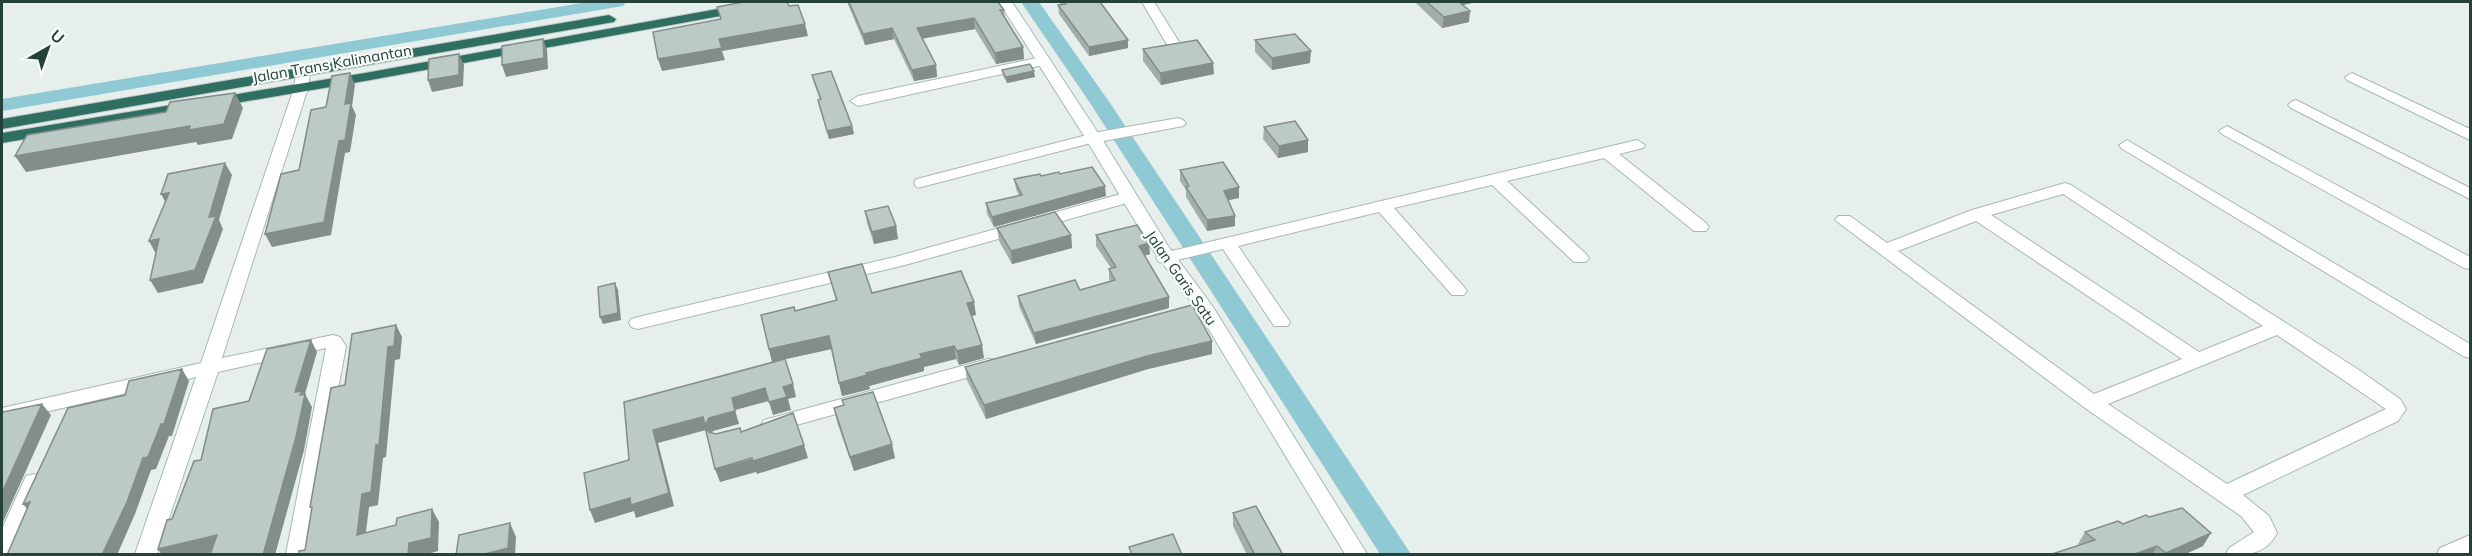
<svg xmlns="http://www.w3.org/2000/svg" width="2472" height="556" font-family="Mulish,sans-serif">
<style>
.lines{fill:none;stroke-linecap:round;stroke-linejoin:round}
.canal{fill:#8ec9d4;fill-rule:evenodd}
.lane-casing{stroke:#a8b8b2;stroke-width:11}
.street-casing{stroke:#a8b8b2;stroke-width:2}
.secondary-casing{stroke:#a4bbb3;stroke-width:2}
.highway-casing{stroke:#c2cac8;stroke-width:2}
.lane{stroke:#fff;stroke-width:9}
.street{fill:#fff;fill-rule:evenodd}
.secondary{fill:#fff;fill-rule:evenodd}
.highway{fill:#2f6f62;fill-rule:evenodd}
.wall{fill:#a1aea9}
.shaded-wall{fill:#838d89}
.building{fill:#bbcac4;stroke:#838d89;stroke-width:1.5}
.labels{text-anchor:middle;stroke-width:4.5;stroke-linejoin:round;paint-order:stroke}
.street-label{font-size:15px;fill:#24423a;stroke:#f7fbf9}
</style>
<rect width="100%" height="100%" fill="#e6efeb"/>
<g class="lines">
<path class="canal" d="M588,2H626L623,6L617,7L2,111V99Z
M1021,2H1039L1110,103L1411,554H1380L1090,103Z"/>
<g class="lane-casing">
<path id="lane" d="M919,183L1093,138"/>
</g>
<g class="street-casing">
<path id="street" d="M1142,2H1154L1181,45L1179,48H1169Z
M1042,57L1047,58L1049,61L1047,64L858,106L850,101L858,96Z
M303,69L310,73L308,88L222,358L333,335L340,337L346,346L308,554H286L326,348L218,372L157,554H135L196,377L2,422V408L201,363L294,88L296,73Z
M2352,73L2470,129V140L2347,80L2345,77Z
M2296,100L2470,188V199L2291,108L2288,105L2291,102Z
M1178,118L1183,120L1186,123L1183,126L1093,143L1085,138L1093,133Z
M2227,126L2470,257V269L2464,268L2222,134L2219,131Z
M1637,140L1645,145L1643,148L1619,154L1706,223L1709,227L1706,231H1694L1604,158L1507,181L1586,254L1589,258L1586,262H1574L1492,185L1394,208L1464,287L1467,291L1464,295H1452L1379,212L1238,246L1290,322L1288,326H1274L1223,249L1165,263L1159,262L1156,258L1159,254Z
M2127,140L2470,344V358L2463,356L2121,148L2119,145Z
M2065,183L2071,185L2359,370L2400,399L2406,409L2398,421L2243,495L2269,516L2277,533C2266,554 2248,556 2226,554L2229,548L2254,532L2241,516L2085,408L1835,220L1838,216H1850L1887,243L1972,210ZM2063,194L2263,326L2199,352L1991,215ZM1976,221L2182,359L2094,394L1898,251ZM2277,335L2386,409L2227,484L2108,404Z
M1128,192L1134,193L1136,197L1134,201L905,265L638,329L631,327L629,323L631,319L638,317L895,257Z
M988,359L995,360L998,365L995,370L771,432L764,430L761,425L764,420Z
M34,474L42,476L45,482L12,554H2V529L26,476Z
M2470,535V554H2437L2440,548Z"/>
</g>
<g class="secondary-casing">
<path id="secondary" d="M999,2H1012L1102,139L1168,246L1213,307L1367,554H1345L1197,310L1150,246L1086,139Z"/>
</g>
<g class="highway-casing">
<path id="highway" d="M756,2H782L775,6L365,81L2,143V133L365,73Z
M609,15L616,19L614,22L2,129V119Z"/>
</g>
<use href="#lane" class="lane"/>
<use href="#street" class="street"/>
<use href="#secondary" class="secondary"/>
<use href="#highway" class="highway"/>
</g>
<path class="wall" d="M847,2H998L1004,10L1005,18L1023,47L1024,59L996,64L975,29L922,39L936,65L937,77L914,81L894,39L865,45Z
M1059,2H1100L1128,40V48L1089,56L1059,14L1058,5H1061Z
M1415,2H1477L1463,5L1469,22L1442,28Z
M1255,40L1310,63L1272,70L1255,52Z
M1143,49L1214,74L1161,85L1143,61Z
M1002,70L1035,77L1007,83L1003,76Z
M812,75L852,126L854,134L829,139L820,109L818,100H820L814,83Z
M1264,127L1308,152L1278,158L1263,139Z
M1180,170L1239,198L1228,200L1235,226L1207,231L1186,197V190L1180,181Z
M1060,174L1106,196L994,227L987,214L986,203L1019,196L1016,189L1014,179Z
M865,211L896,226L898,239L874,244L867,223Z
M997,228L1071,235L1072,248L1012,264L999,241Z
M1096,235L1150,254L1144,256L1169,297V308L1036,344L1019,306L1018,296L1080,290L1111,282L1109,279V269L1111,268L1096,246Z
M828,272L872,293L976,315L972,316L984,358L959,365L956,359L924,367V371L869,386L870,389L842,396L831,349L772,362L769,349L795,311L836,301Z
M1212,354L1148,369L986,419L967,380L965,367Z
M834,408L895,458L854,471L837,422Z
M1233,513L1283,555H1247L1233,526Z
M2149,517L2203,546L2183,555H2049L2079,545L2078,544L2085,532L2123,524Z"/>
<path class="shaded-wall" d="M1453,2H1477L1452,7Z
M1470,11L1469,22L1442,28L1444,17Z
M974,18L975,29L919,39L917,28Z
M805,24L808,36L722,51L725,60L662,71L658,59L719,39Z
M892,28L894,39L865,45L863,34Z
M543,39L547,50L548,69L506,77L502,65Z
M1128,40V48L1089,56V47Z
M1023,47L1024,59L996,64L995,53Z
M1311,51L1310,63L1272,70V58Z
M459,54L464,65L463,86L432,92L428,80Z
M1213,63L1214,74L1161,85L1160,73Z
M936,65L937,77L914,81L912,70Z
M1034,71L1035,77L1007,83L1006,77Z
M350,73L355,85L352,106L356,115L350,152L345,153L331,235L272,247L265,234L345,104Z
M235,93L243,108L232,139L198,145L196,142L26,172L15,156Z
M852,126L854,134L829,139L827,131Z
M1308,140V152L1278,158L1279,146Z
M225,163L232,175L219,220L223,229L203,283L158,293L150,280L209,217Z
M1105,186L1106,196L994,227L992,217Z
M1239,187V198L1224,201V191Z
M169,193L168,207L161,194Z
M1235,216V226L1207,231V220Z
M896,226L898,239L874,244L872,232Z
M1071,235L1072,248L1012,264L1011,251Z
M159,239L156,254L149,241Z
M1149,243L1150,254L1139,257V246Z
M615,283L618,290L621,320L603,324L600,317Z
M1169,297V308L1036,344L1034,333Z
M974,302L976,315L969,316L967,303Z
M396,325L402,337L400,359L395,360L386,457L383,458L378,505L369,507L364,548L357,535L362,494L388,347Z
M829,336L832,349L772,362L769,349Z
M311,340L317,352L305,394L312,407L304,450L275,555H263L295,392Z
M1212,341V354L1148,369L986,419L984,405L1147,356Z
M982,345L984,358L959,365L957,351Z
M954,346L956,359L924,367V371L869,386L870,389L842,396L839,383L920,354Z
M182,369L189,381L172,436H169L156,469L151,470L135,514L117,555H102Z
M793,384L796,397L788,399L791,410L773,415L769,402L783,387Z
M765,388L769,401L735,410L739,424L713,431L709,438L706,430L658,443L674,506L636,518L634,511L595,523L590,510L653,430L703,417L709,418L732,398Z
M42,404L51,415L3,522L2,523V493Z
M892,444L895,458L854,471L850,457Z
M804,445L808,458L757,474L756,472L720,482L715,469Z
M30,502L33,516L23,504Z
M432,509L439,522L438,551L424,555H408L409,543Z
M510,523L516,537L515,555H481Z
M2211,533L2203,546L2183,555H2165L2166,553Z
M217,535L225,549L200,555H162L158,549Z
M2157,546L2152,555H2132Z"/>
<path class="building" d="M743,2H787L789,6L798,5L805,24L719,39L722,48L658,59L653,32L721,19L717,7Z
M849,2H998L1004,10H1000L1023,47L995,53L974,18L917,28L936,65L912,70L892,28L863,34Z
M1065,2H1100L1128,40L1089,47L1058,5L1066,4Z
M1427,2H1459L1470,11L1444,17Z
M1295,34L1311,51L1272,58L1255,40Z
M543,39L544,58L502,65V46Z
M1197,40L1213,63L1160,73L1143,49Z
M459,54V75L428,80L429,59Z
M1030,64L1034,71L1006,77L1002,70Z
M831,71L852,126L827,131L818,100L821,99L812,75Z
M350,73L345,104L351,103L345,140L339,141L324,222L265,234L281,174L299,170L311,110L326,107L332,76Z
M235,93L224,124L189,130L190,126L15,156L27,135L166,112L170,102Z
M1295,121L1308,140L1279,146L1264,127Z
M1223,162L1239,187L1224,191L1235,216L1207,220L1186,187L1189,186L1180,170Z
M225,163L209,217L216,216L195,270L150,280L159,239L149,241L169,193L161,194L168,174Z
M1092,167L1105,186L992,217L986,203L1022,195L1014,179L1040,174L1041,176L1059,172L1060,174Z
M888,206L896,226L872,232L865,211Z
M1055,212L1071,235L1011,251L997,228Z
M1137,225L1149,243L1139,246L1169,297L1034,333L1018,296L1075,280L1080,290L1115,280L1109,269L1116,267L1096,235Z
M862,264L872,293L961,271L974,302L967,303L982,345L957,351L954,346L920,354L922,358L866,373L867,375L839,383L829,336L769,349L761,315L794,307L795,311L837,300L828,272Z
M615,283L618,313L600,317L598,287Z
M1192,305L1212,341L1147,356L984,405L965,367Z
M396,325L394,346L388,347L379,445H376L371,492L362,494L357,535L396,525L397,518L432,509L431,538L409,543L408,555H299V551L305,550L312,507H310L331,388L345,385L352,334Z
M311,340L295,392L302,391L300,395L305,394L296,437L263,555H210L217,535L158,549L167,520L172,519L194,461L201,460L213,409L249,401L267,349Z
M785,359L793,384L783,387L787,397L769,402L765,388L732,398L735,411L709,418L705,425L703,417L653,430L669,493L631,505L630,498L590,510L584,473L629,460L624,402Z
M182,369L164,424H161L148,457L143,458L127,502L102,555H7L30,502L23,504L68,408L125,395L129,381Z
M873,392L892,444L850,457L834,408L844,405L842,400Z
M42,404L2,493V412Z
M793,413L804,445L753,461L752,458L715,469L705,427L709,432L716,434L740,428L741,432Z
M1256,506L1283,555H1255L1233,513Z
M2182,508L2211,533L2166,553L2157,546L2132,555H2049L2095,540L2085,532L2118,521L2123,524L2146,515L2149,517Z
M510,523L508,548L481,555H456L459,535Z
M1173,534L1182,555H1132L1129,547Z"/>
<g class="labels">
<g class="street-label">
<text transform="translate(332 64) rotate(-10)" y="5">Jalan Trans Kalimantan</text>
<text transform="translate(1181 278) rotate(55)" y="5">Jalan Garis Satu</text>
</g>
</g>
<rect width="2472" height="556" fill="none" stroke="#24423a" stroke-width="6"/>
<g transform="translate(48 48) rotate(40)" stroke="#f7fbf9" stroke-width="4.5" paint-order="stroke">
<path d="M0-4.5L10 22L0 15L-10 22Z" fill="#24423a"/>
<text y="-9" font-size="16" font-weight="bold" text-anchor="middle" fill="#24423a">U</text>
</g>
</svg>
